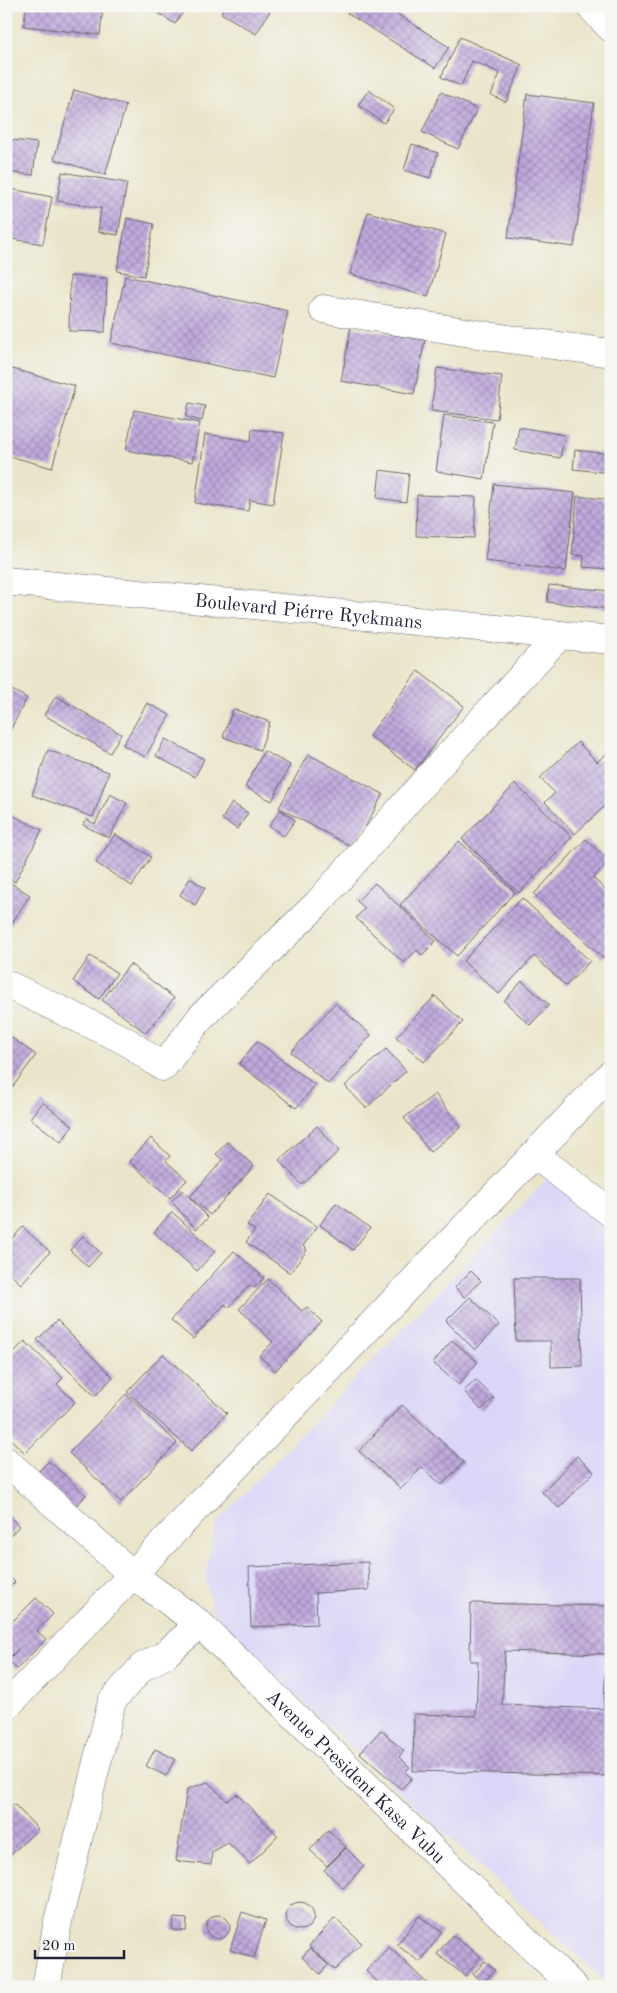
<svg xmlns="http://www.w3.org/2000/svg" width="617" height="1993" font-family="'Old Standard TT',serif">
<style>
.built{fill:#dbd6f7}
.building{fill:url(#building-cross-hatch);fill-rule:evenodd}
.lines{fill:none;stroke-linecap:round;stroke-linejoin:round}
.minor-casing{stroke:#68666d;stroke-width:29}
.minor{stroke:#fff;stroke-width:28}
.labels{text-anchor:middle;stroke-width:5;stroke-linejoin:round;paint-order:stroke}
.street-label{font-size:19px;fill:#22223b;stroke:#f6f6f2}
</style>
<defs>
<pattern id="building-cross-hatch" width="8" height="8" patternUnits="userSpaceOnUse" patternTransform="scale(1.25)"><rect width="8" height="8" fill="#c0a9dd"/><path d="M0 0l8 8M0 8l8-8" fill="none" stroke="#9c89b4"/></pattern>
</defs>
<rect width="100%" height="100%" fill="#f6f6f2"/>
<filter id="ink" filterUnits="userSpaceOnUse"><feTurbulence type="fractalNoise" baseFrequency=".02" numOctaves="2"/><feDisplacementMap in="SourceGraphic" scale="10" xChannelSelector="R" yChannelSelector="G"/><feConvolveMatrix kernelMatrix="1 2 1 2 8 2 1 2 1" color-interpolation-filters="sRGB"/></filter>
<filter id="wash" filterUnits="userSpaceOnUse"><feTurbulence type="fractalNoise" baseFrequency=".0096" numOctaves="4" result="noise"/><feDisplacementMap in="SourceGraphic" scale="20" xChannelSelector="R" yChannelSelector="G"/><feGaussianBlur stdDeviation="1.12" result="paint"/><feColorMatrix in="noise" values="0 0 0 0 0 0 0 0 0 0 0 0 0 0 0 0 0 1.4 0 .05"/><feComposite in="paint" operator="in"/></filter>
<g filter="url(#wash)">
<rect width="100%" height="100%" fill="#eae5ca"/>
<path class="built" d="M555,1171L611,1211V1987L214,1620L205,1577L216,1523Z"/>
<g id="blocks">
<path class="building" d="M26,6H103L100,35L24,26Z
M148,6H187L175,24Z
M225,6H262L270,11L256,34L221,13Z
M351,6H385L449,47L435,68L347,13Z
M460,37L522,65L506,102L491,95L500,73L472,61L461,86L441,77Z
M74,90L126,105L105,175L54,159Z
M369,90L394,109L384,123L358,105Z
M441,92L477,109L458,149L422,132Z
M527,94L594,103L574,247L508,238Z
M6,139L37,143L33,175L6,172Z
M412,144L438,153L430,178L404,170Z
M62,172L127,183L118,235L98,232L101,208L57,201Z
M6,188L52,197L43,244L6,238Z
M368,212L446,234L428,297L350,274Z
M127,218L154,224L144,276L117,271Z
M70,276L107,278L105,332L69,331Z
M125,276L288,311L273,378L111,343Z
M351,327L425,340L414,394L341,381Z
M9,368L75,386L52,468L6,455L8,442L6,441V378Z
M437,368L502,376L497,419L431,411Z
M189,403L205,406L202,421L186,417Z
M134,410L200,423L192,462L126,450Z
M444,415L493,422L484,479L436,471Z
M519,427L565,435L560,458L515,450Z
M252,429L284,433L273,504L250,500L248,511L195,503L205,434L251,441Z
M575,450L611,454V473L573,469Z
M380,470L409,474L406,502L377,498Z
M494,484L575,493L566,571L485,561Z
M417,495L476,497L474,538L416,536Z
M577,496L611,500V569L583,567L584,556L572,555Z
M549,585L611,591V609L547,602Z
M418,671L464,706L415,770L369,736Z
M6,687L27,698L6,738Z
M56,696L121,734L110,753L44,715Z
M147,703L170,715L145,757L123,745Z
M233,709L270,722L260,750L223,737Z
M165,739L204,759L195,777L156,756Z
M578,742L597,762L611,750V800L575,834L545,802L555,793L540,778Z
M48,750L109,772L93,817L32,795Z
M264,751L290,765L272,801L245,787Z
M308,754L383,794L354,848L279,808Z
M515,784L572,837L519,893L462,839Z
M110,794L127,803L109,838L83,825L86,819L95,824Z
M232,803L248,813L237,829L222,819Z
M280,810L295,820L284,836L269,826Z
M6,812L42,830L15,882L6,877Z
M115,834L151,857L132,886L96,863Z
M586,839L609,861L593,878L611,895V950L603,958L534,894Z
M459,841L515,892L457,956L400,905Z
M190,878L205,888L195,905L180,895Z
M6,880L30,895L6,932Z
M375,883L436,941L422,955L417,950L404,963L356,918L365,908L357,901Z
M522,898L590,961L566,986L534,956L499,994L463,961Z
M90,956L117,973L99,999L73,981Z
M130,964L174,998L146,1033L102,1000Z
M522,981L549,1005L530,1025L504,1001Z
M435,996L463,1022L424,1062L396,1037Z
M335,1003L371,1035L328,1084L291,1052Z
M6,1034L36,1055L11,1089L6,1086Z
M257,1041L315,1085L296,1108L239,1064Z
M386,1049L406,1071L366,1108L345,1086Z
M435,1094L461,1127L430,1152L404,1118Z
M42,1102L73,1126L61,1142L30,1118Z
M317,1126L339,1151L302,1185L279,1160Z
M151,1138L170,1156L166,1161L187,1180L170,1198L129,1161Z
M227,1142L254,1166L210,1215L190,1197L223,1160L216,1154Z
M183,1190L208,1218L196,1229L171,1201Z
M270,1194L317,1227L303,1246L307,1250L290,1273L246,1242L255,1230L247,1225Z
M336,1203L370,1228L353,1250L320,1225Z
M172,1212L215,1251L197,1271L154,1232Z
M23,1227L50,1252L21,1284L6,1270V1245Z
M83,1236L101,1253L88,1267L70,1250Z
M234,1251L264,1278L254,1288L250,1285L228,1308L225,1304L193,1339L171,1320Z
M471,1271L481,1281L464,1297L455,1287Z
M514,1278H580L582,1366L551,1367V1341H516Z
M268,1279L302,1311L307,1307L322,1322L275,1371L259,1356L273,1342L239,1309Z
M470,1297L499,1325L475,1350L446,1321Z
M57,1321L113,1377L95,1396L37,1340Z
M452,1340L478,1362L459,1385L433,1363Z
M25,1341L63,1378L57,1384L75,1402L25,1453L6,1435V1360Z
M163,1354L227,1413L191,1451L127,1392Z
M476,1380L494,1398L481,1410L464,1391Z
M126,1394L177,1443L121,1502L69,1453Z
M402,1405L464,1462L442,1485L422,1467L401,1489L359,1451Z
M577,1456L594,1472L559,1508L542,1492Z
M49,1461L86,1495L73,1509L35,1475Z
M6,1513L19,1526L6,1540Z
M368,1562L369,1590L316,1593L317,1624L251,1627L249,1567Z
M6,1574L15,1582L6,1590Z
M36,1598L53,1614L37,1631L46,1639L17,1669L8,1660L18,1649L6,1661V1628Z
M471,1603L611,1606V1776L413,1771L414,1714L476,1716L478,1661H470ZM505,1651L606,1654L604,1709L502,1705Z
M381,1730L404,1751L399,1757L410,1767L405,1772L412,1778L401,1789L360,1753Z
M155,1749L175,1759L166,1776L146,1766Z
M208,1782L227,1801L237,1794L278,1836L250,1864L228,1843L212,1852L211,1865L176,1861L187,1789Z
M14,1804L38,1829L6,1859V1810Z
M328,1830L346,1847L327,1866L310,1850Z
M346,1848L364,1866L343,1888L324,1870Z
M286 1916a14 14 0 1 1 28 0a14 14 0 1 1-28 0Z
M242,1912L266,1920L254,1958L230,1950Z
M206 1927a12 12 0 1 1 24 0a12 12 0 1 1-24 0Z
M419,1916L442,1932L420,1962L397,1945Z
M174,1918L187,1919L186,1931L172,1930Z
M335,1918L361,1943L335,1970L309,1946Z
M452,1935L481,1957L465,1976L437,1954Z
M389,1947L431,1987H383L366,1971Z
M310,1948L328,1965L320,1974L302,1957Z
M485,1961L495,1970L483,1984L473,1974Z"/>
</g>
</g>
<g filter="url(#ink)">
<use href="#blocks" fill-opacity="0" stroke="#68666d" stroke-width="1"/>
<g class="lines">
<g class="minor-casing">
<g id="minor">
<path d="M590,6L611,28"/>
<path d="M323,309L508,339L611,353"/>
<path id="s1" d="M6,581L611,640"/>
<path d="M6,984L126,1041L163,1067L201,1017L317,904L434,771L560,635"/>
<path d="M535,1155L611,1213"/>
<path id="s2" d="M6,1461L134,1576L200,1624L574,1987"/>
<path d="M6,1707L611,1074"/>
<path d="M46,1987L58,1921L112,1701L142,1667L163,1656L200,1624"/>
</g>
</g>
<use href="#minor" class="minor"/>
</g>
</g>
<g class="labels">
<g class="street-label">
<text dy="7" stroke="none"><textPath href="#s1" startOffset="304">Boulevard Piérre Ryckmans</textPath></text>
<text dy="7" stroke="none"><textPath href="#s2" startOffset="472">Avenue President Kasa Vubu</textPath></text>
</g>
</g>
<rect width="617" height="1993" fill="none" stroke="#f6f6f2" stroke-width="25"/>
<path d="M35 1950v8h89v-8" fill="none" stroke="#22223b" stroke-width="2.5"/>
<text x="42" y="1950" font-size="15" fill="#22223b" stroke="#f6f6f2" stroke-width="4" paint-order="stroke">20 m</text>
</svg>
